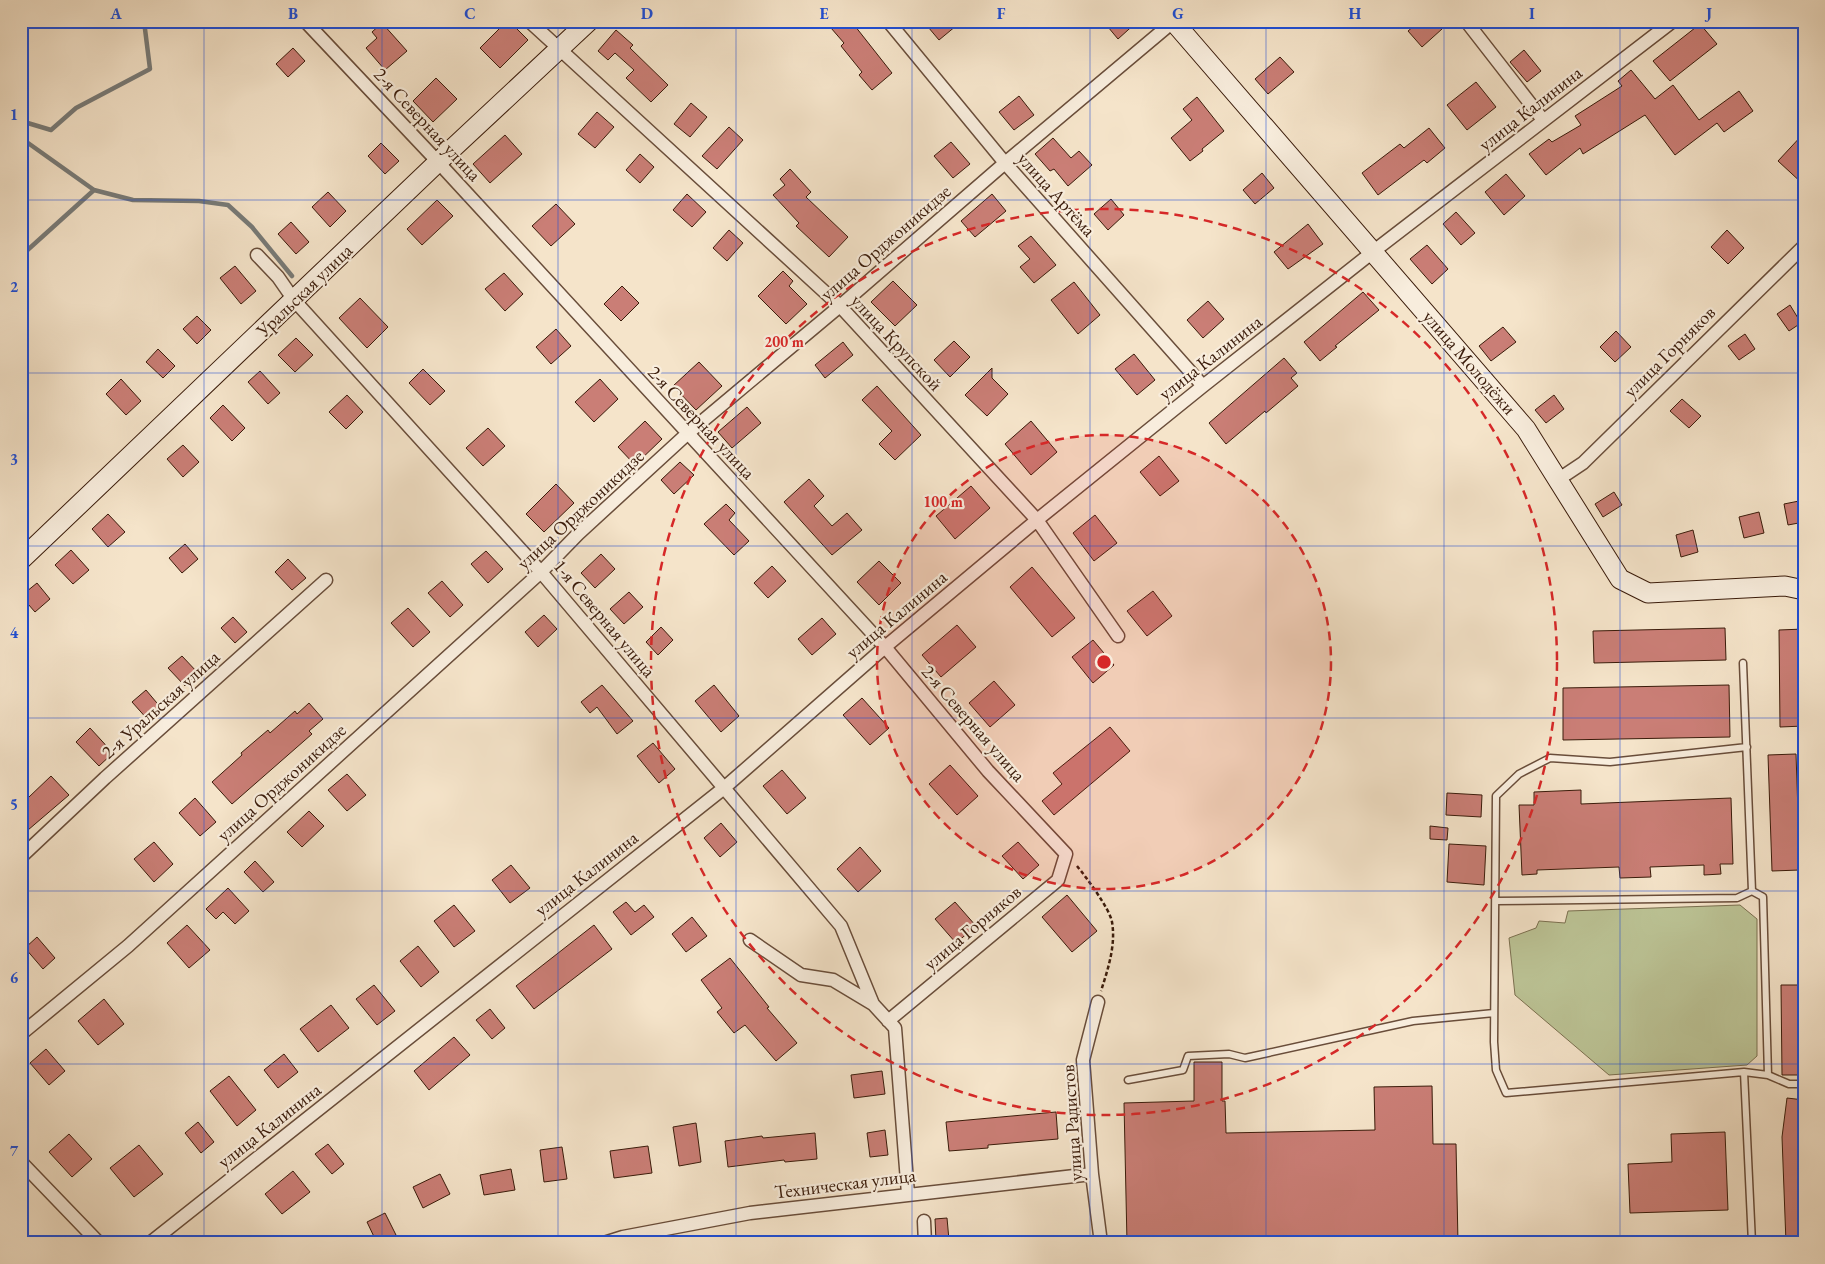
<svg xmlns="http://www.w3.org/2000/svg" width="1825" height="1264" font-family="'EB Garamond',serif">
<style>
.green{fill:#bcc496;stroke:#7b7050}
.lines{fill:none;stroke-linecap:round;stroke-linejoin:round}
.stream{stroke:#787b78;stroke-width:4.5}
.building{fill:#ca7e76;stroke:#3a1b0a}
.service-casing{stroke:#694d3a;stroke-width:9}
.minor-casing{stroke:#694d3a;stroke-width:15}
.secondary-casing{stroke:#3a1b0a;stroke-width:21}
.path{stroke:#3a1b0a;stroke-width:2.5;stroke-dasharray:4 2.5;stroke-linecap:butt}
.service{stroke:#f8eddd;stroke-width:6}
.minor{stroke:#f8eddd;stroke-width:12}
.secondary{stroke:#f8eddd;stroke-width:19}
.grid{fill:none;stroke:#1d4ed8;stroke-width:1;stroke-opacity:0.55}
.ring{fill:none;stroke:#d62828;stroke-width:2.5;stroke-dasharray:9 6}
.labels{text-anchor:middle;stroke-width:4.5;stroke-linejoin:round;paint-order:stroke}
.street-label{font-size:19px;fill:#3a1b0a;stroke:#f8eddd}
.centre{fill:#d62828;stroke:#f8eddd;stroke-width:2.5}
.ring-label{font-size:15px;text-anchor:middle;font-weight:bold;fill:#d62828;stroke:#f8eddd;stroke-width:4.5;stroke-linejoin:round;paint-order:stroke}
.neatline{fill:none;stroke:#1d4ed8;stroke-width:2}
.grid-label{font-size:16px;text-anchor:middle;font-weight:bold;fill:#1d4ed8}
</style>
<rect width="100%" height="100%" fill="#f5e4ca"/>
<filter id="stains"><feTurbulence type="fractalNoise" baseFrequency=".004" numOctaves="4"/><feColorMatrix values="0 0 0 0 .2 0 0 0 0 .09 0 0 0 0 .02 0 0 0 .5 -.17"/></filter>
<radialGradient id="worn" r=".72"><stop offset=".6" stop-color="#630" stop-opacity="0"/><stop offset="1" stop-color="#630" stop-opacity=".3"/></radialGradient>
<path class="green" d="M1740,905L1757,919V1056L1747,1065L1609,1075L1515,995L1509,938L1536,928L1539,921L1565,923L1568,911Z"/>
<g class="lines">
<path class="stream" d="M21,121L51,130L76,108L150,69L144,21
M21,138L94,190L133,200L199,201L228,205L252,227L292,276
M21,256L94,190"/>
</g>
<path class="building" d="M507,21H509L528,40L500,68L480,48Z
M838,21H851L892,73L872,90L859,75L862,72L841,46L844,43L831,28Z
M923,21H962L939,40Z
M1103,21H1138L1118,39Z
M1420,21H1435L1442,29L1422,47L1408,31Z
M382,23L407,51L385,70L366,48L377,38L372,32Z
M1700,24L1717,44L1670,81L1653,61Z
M616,30L633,45L630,48L668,85L651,102L626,78L634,70L615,53L608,60L598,51Z
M293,48L305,61L288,77L276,64Z
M1524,50L1541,71L1527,82L1510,62Z
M1280,57L1294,72L1268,94L1255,79Z
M1631,70L1655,99L1673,85L1699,120L1739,91L1753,111L1724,132L1717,123L1675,155L1645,115L1583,154L1580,148L1546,175L1529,154L1549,139L1552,142L1581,125L1575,116L1622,86L1618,81Z
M436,78L457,99L433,122L413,101Z
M1476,82L1496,107L1467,130L1447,105Z
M1019,96L1034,115L1014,130L999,112Z
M1197,97L1224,131L1202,149L1203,151L1190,161L1171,138L1192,120L1183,109Z
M691,103L707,117L690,137L674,124Z
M597,112L614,127L595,148L578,134Z
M729,127L743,140L717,169L702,156Z
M1429,128L1445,148L1427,163L1424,160L1378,195L1362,173L1400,144L1404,148Z
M1804,133V185L1778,161Z
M505,135L522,154L490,183L473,164Z
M1053,138L1071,158L1079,151L1092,165L1068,186L1054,169L1050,171L1035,154Z
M951,142L970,164L953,178L934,156Z
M381,143L399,161L385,174L368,156Z
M640,154L654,167L640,183L626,170Z
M790,169L811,192L806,197L848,237L829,257L796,226L799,223L773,195L785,185L780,179Z
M1262,173L1274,188L1255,204L1243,190Z
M1506,174L1525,196L1504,215L1485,192Z
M328,192L346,211L330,227L312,207Z
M687,194L706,212L692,227L673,210Z
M992,194L1006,211L975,237L961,221Z
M1111,199L1124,215L1108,230L1094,214Z
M437,200L453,216L422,245L407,229Z
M556,204L575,224L551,246L532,226Z
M1456,212L1475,233L1461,245L1443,224Z
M291,222L309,242L296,254L278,234Z
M1308,224L1323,244L1288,269L1274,252Z
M729,230L743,243L727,261L713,248Z
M1727,230L1744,248L1728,264L1711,247Z
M1031,236L1056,265L1034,283L1020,267L1030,259L1018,246Z
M1427,245L1448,269L1432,284L1410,259Z
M235,266L256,291L241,304L220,278Z
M783,271L793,281L789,286L807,304L786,324L758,296Z
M504,273L523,294L505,311L485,289Z
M893,281L917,305L895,326L871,302Z
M1074,282L1100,315L1078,334L1051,300Z
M622,286L639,303L621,321L604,304Z
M1363,292L1379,310L1335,346L1337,347L1320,361L1304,342Z
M360,298L388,327L367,348L339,318Z
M1208,301L1224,319L1203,338L1187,320Z
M1790,305L1801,323L1789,331L1777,314Z
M197,316L211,330L197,344L183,329Z
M1503,327L1516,342L1491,361L1479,346Z
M556,329L571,346L551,364L536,347Z
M1616,331L1631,347L1615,362L1600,347Z
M1745,334L1755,349L1739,360L1728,346Z
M296,338L313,355L295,372L278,355Z
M954,341L970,357L950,377L934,360Z
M843,342L853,355L825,378L815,365Z
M158,349L175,366L163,378L146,362Z
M1134,354L1155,380L1137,395L1115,369Z
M1284,358L1297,373L1291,378L1298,386L1266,413L1265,411L1226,444L1209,423Z
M699,362L722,386L696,410L673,386Z
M992,368V378L1008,394L987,416L965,395Z
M423,369L445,391L430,405L409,383Z
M260,371L280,393L268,404L248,382Z
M121,379L141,401L126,415L106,394Z
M600,379L618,399L594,422L575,402Z
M877,386L921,435L895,460L879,444L892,431L862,400Z
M347,395L363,412L346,429L329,412Z
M1554,395L1564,409L1546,423L1535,410Z
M1682,399L1701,416L1689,428L1670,411Z
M223,405L245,428L232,441L210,418Z
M747,407L761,423L732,448L718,432Z
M645,421L662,439L635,465L618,447Z
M1031,421L1057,452L1031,475L1005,444Z
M488,428L505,446L483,466L466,448Z
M183,445L199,462L183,477L167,459Z
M1159,456L1179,481L1160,496L1140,472Z
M680,462L694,475L674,494L661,480Z
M809,479L824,496L814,506L832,526L847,513L862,530L832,555L784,502Z
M556,484L574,503L544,532L526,514Z
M971,486L990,508L955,539L936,516Z
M1614,492L1622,505L1603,517L1595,504Z
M1804,500V522L1788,525L1784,504Z
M726,504L735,513L729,520L749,541L734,555L704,524Z
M1759,512L1764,533L1744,538L1739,517Z
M108,514L125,532L108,547L92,529Z
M1095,515L1117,543L1094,561L1073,533Z
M1693,530L1698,552L1681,557L1676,535Z
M185,544L198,559L182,573L169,558Z
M71,550L89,570L73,584L55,565Z
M486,551L503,569L488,583L471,564Z
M601,554L615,569L595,588L581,573Z
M288,559L306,578L292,590L275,572Z
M879,561L901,583L879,605L857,582Z
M772,566L786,581L768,598L754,583Z
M1032,567L1075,618L1052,637L1010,587Z
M442,581L463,605L450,617L428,593Z
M37,583L50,599L35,612L21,596Z
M1153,591L1172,616L1147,636L1127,611Z
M629,592L643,607L624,624L610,609Z
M408,608L430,632L413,647L391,623Z
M544,615L557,629L538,647L525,632Z
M233,617L247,632L235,643L221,628Z
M822,618L836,634L812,655L798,639Z
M957,625L976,647L941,677L922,655Z
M661,627L673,640L658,655L646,642Z
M1725,628L1726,660L1594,663L1593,631Z
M1804,629V726L1780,727L1779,630Z
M1093,640L1114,665L1093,683L1072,657Z
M182,656L198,673L185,686L168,668Z
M994,681L1015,705L990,727L969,703Z
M602,685L633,721L617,734L597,707L590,713L581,702Z
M714,685L739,716L721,732L695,701Z
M1729,685L1730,737L1563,740V688Z
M146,690L162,709L149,721L132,702Z
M862,698L889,728L870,745L843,715Z
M309,703L323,719L309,731L312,734L232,804L212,782L242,755L241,753L268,730L270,733L295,711L297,714Z
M1110,727L1130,751L1054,815L1042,801L1062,784L1053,773Z
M90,728L113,753L99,766L76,742Z
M653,743L675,769L659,783L637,756Z
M1796,754L1800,870L1772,871L1768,755Z
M950,765L978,796L957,815L929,784Z
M782,770L806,798L787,814L763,786Z
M347,774L366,795L347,811L328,790Z
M51,776L69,795L21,836V788L29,797Z
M1581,790V804L1731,798L1733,864H1720L1721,874L1704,875V865L1650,867L1651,877L1620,878L1619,867L1537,870V874L1522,875L1519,805H1534V792Z
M1447,793L1482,795L1481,817L1446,815Z
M195,798L216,822L200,836L179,813Z
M309,811L324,826L302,847L287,832Z
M721,823L737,842L720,857L704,838Z
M1430,826L1448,828L1447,840L1430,839Z
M154,842L173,864L154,882L134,859Z
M1018,842L1039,865L1023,879L1002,856Z
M1449,844L1486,846L1484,885L1447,882Z
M860,847L881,871L858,892L837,869Z
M255,861L274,882L263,892L244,872Z
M511,865L530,888L510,903L492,880Z
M228,888L249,911L235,924L223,912L216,919L206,909Z
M1067,895L1097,931L1072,952L1042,917Z
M626,902L635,912L644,905L654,917L631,935L613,912Z
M955,902L976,926L956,943L935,919Z
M454,905L475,931L454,947L434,921Z
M692,917L707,936L686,952L672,934Z
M187,925L210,950L189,968L167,943Z
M594,925L612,949L534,1009L516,986Z
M37,937L55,958L43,969L25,948Z
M418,946L439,972L421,987L400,961Z
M730,958L769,1007L767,1008L797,1043L776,1061L745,1025L734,1033L717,1012L722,1008L701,980Z
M374,985L395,1011L377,1025L356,999Z
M1781,985H1804V1075H1782Z
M104,999L124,1024L98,1045L78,1021Z
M331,1005L349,1028L318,1052L300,1029Z
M490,1009L505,1028L492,1039L476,1020Z
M454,1037L470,1055L429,1090L414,1071Z
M46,1049L65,1071L49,1085L30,1063Z
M284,1054L298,1072L278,1088L264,1070Z
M1194,1062H1222V1101H1225L1226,1133L1375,1130L1374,1087L1432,1086L1433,1144H1456L1458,1243H1127L1124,1103L1194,1101Z
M882,1071L885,1094L854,1098L851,1075Z
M229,1076L256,1110L237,1126L210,1091Z
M1787,1098L1804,1100V1243H1786L1782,1137Z
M1056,1112L1058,1139L988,1145V1148L949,1151L946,1122Z
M198,1122L214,1142L201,1153L185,1133Z
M696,1123L701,1162L679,1166L673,1127Z
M885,1130L888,1155L870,1157L867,1133Z
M1725,1132L1728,1210L1630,1213L1628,1164L1672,1162L1671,1134Z
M815,1133L817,1159L785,1162L784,1160L728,1167L725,1141L762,1136L763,1138Z
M69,1134L92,1159L72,1177L49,1152Z
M328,1144L344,1164L332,1174L315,1154Z
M139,1145L163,1174L134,1197L110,1168Z
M648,1146L652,1173L614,1178L610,1151Z
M562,1147L567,1179L544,1182L540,1150Z
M511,1169L515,1190L484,1195L480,1175Z
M293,1171L310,1192L282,1214L265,1194Z
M440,1174L450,1194L423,1208L413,1187Z
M385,1213L396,1235L377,1243L367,1222Z
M947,1218L949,1240L936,1241L935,1219Z"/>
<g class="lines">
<g class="service-casing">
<path id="service" d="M1743,663L1752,891L1763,897L1768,1075L1789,1084H1804
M1747,747L1610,762L1550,758L1519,774L1496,796L1494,1042L1496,1070L1506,1093L1744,1072L1768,1075
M1496,901L1737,898L1752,891
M1744,1072L1752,1243
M1128,1080L1183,1070L1188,1056L1229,1054L1245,1058L1413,1021L1494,1013"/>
</g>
<g class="minor-casing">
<path id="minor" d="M305,21L438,162L885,647L988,771L1066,854L1058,880L888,1021
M529,21L840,306L1037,520L1118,636
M888,21L1005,163L1203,386
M1466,21L1543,120
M257,255L278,277L294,300L541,572L841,926L873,1004L895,1028L908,1194
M1559,479L1583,463L1804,246
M21,857L105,778L326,580
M750,940L801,975L833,980L873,1004
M1098,1002L1083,1060L1092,1174L1101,1243
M21,1034L128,946L541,572L578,534L687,434L840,306L1005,163L1174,21
M21,1162L99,1243
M924,1221L925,1243
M150,1243L724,788L885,647L1037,520L1203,386L1374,251L1673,21
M604,1243L623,1237L750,1213L1092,1174"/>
</g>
<g class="secondary-casing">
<path id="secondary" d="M1173,21L1526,429L1620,579L1648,593L1785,586L1804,590
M21,560L438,162L589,21"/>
</g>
<path class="path" d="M1077,866C1086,877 1110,909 1112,922C1116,945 1108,969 1101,991"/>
<use href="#service" class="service"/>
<use href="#minor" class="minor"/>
<use href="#secondary" class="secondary"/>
</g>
<path class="grid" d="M204,21V1243M382,21V1243M558,21V1243M736,21V1243M912,21V1243M1090,21V1243M1266,21V1243M1444,21V1243M1620,21V1243M21,200H1804M21,373H1804M21,546H1804M21,718H1804M21,891H1804M21,1064H1804"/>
<circle cx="1104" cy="662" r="227" fill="#d62828" fill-opacity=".12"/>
<g class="ring">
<circle cx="1104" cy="662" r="227"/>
<circle cx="1104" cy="662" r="453"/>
</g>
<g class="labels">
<g class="street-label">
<text transform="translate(1530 108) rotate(-38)" y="7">улица Калинина</text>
<text transform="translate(428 124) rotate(47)" y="7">2-я Северная улица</text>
<text transform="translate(1057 194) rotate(48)" y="7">улица Артёма</text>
<text transform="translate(885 242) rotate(-41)" y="7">улица Орджоникидзе</text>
<text transform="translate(304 290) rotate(-44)" y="7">Уральская улица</text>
<text transform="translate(897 342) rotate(47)" y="7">улица Крупской</text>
<text transform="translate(1669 351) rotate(-45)" y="7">улица Горняков</text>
<text transform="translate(1210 357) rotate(-38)" y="7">улица Калинина</text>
<text transform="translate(1470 362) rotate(49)" y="7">улица Молодёжи</text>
<text transform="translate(702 422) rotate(47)" y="7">2-я Северная улица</text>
<text transform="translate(580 509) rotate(-43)" y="7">улица Орджоникидзе</text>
<text transform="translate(896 614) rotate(-40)" y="7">улица Калинина</text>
<text transform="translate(605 618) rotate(50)" y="7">1-я Северная улица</text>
<text transform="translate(160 704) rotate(-42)" y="7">2-я Уральская улица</text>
<text transform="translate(974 723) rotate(49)" y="7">2-я Северная улица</text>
<text transform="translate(281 782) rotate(-42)" y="7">улица Орджоникидзе</text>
<text transform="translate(586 873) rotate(-38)" y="7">улица Калинина</text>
<text transform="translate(972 927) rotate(-40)" y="7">улица Горняков</text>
<text transform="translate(1071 1123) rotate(-94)" y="7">улица Радистов</text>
<text transform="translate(269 1125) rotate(-38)" y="7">улица Калинина</text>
<text transform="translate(845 1183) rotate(-7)" y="7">Техническая улица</text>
</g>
</g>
<circle cx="1104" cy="662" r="8" class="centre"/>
<g class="ring-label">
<text x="784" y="347">200 m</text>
<text x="943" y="507">100 m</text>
</g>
<rect width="1825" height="1264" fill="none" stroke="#f5e4ca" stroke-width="55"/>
<rect x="28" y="28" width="1770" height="1208" class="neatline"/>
<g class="grid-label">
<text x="116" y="19">A</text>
<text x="293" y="19">B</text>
<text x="470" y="19">C</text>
<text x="647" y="19">D</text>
<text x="824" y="19">E</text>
<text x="1001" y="19">F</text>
<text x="1178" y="19">G</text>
<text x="1355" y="19">H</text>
<text x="1532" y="19">I</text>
<text x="1709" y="19">J</text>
<text x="14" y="120">1</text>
<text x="14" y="292">2</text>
<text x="14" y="465">3</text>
<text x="14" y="638">4</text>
<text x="14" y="810">5</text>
<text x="14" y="983">6</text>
<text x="14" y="1156">7</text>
</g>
<rect width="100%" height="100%" filter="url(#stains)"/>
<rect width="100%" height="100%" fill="url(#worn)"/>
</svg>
